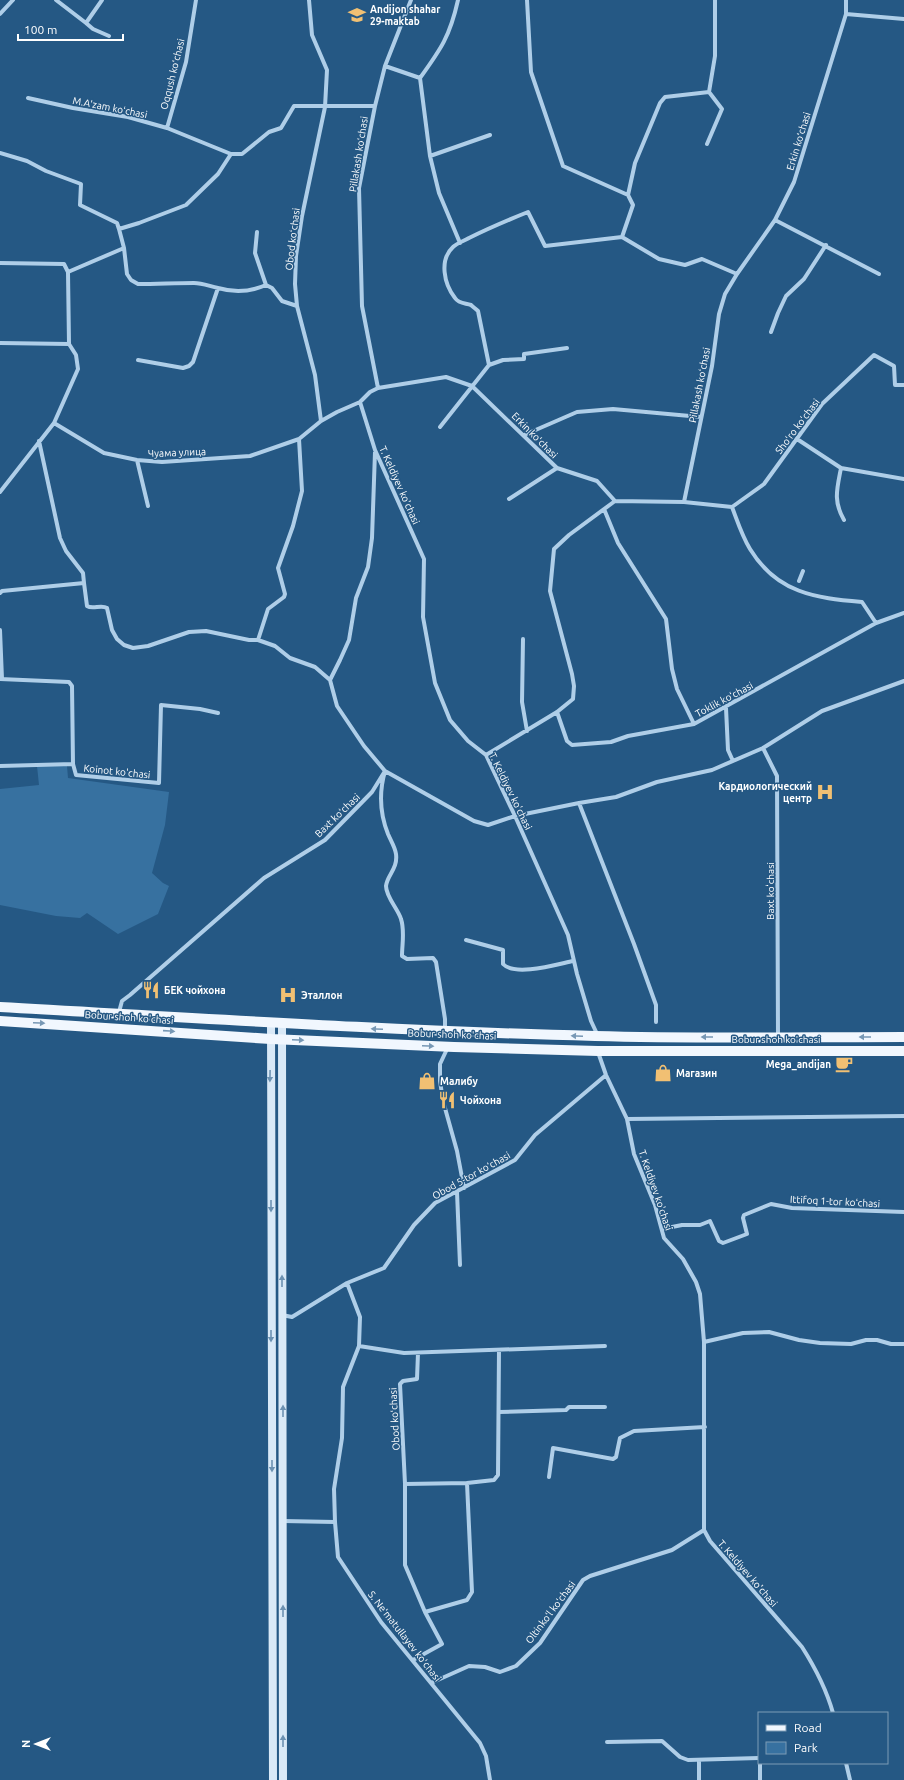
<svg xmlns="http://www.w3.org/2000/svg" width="904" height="1780" font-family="Ubuntu,sans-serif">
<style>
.green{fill:#3771a0}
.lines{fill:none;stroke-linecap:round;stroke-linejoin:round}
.street{stroke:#afcee8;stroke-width:4}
.secondary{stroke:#d9e9f7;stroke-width:8}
.primary{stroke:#f1f7fe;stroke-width:10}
.oneway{fill:#7798b5}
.oneway2{fill:#6d92b2}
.labels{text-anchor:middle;stroke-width:3;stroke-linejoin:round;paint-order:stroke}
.poi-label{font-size:10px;font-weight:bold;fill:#fff;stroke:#255884;text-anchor:start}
.street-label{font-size:10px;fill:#fff;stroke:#255884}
</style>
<rect width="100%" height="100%" fill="#255884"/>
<path class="green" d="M37,766H67L68,778L169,792L165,825L152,873L163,883L169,886L158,914L118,934L87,913L80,918L56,916L0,905V789L39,785Z"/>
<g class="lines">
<path class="street" d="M56,0L86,23L102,0
M309,0L312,35L327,70L325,107L302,216L296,256L295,284L297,306L315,375L321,421
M527,0L531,72L563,166L628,195L633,205L622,237
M0,14L13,0
M846,14L904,19
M86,23L93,29L109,36
M385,66L420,78L430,156L439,193L460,243
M420,78C441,49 450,36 458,0
M28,98L73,108L128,117L167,128L231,154H242L269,132L281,128L294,106H375
M167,128L186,62L196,0
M707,144L722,109L709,92
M0,153L27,161L46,171L81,184L80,205L117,223L119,229
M231,154L218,174L186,205L139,223L119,229L124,248L127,274L131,280L138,284C157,284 175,283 194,283C202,283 209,286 218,288C235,293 250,292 266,285L272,288L282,301L297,306
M430,156L490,135
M628,195L635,163L660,103L665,97L709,92L715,56V0
M775,220L879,274
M257,232L255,253L266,285
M0,263L64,264L68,272L69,344L76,355L78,369L54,423
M68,272L124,248
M771,332L778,313L786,296L804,279L826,245
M0,343L69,344
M138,360L183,368L189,366L193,362L218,288
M489,365L503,360L524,359V354L567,348
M378,388L362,306L359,188L375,106L385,66L411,0
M360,402L375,450L424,559L423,617L435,683L450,720L468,741L486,755L515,816L568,935L577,974L591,1021L598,1036
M440,427L489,365L478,311C476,309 473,307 471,305C465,303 459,304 455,298C444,284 439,260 453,247C457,243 464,241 469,238C489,228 508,220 528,212L545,246L622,237L659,259L685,265L702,259L737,274
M524,435L577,412L613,409L701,417
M797,439L841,468L904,479
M137,460L148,506
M841,468C837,489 833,501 844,520
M0,492L54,423L104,453L137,460L162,462L250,456L299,439L321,421L337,412L360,402L370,392L378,388L446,377L472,386L557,468L597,481L615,501L684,502L732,507L764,484L822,404L874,355L894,366L895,385H904
M509,499L557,468
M684,502L712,366L719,314L725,294L737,274L775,220L794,182L846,14V0
M732,507C737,520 742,536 750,549C777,593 815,598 862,602L876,623
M604,509L618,543L666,619L672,669L677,689L694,724
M799,581L803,571
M84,583L87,606C93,610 101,604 107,608L112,630L117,639L124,645L133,648L148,646L189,632L206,631L249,640H258L275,646L290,658L315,667L330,680L337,706L364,746L385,771C379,792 380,814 388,834C391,841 395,847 396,854C398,869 387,875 386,886C386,897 398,909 401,919C405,931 402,944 402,956L407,959L433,958L436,962L445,1019V1031
M0,593L2,591L84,583L83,573L66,551L60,538L39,441
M0,630L2,679
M523,639L522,702L527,731
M258,640L268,609L284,597L285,594L278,568L293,526L302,491L299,439
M0,679L69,682L72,686L73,764L76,775L159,783L161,705L200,709L218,713
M330,680L340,660L349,640L356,598L368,567L372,538L375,452
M726,708L728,750L733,761
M557,712L567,741L572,745L611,742L628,736L694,724L876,623L904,613
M763,748L777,776L778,1037
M486,755L557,712L573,699L574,686L572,674L550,591L554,549L569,535L615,501
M0,766L73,764
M466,940L503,950V964C515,977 558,964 573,961
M119,1012L122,1001L130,995L264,878L325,840L372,792L385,771L474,821L488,825L515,816L579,803
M656,1022V1005L634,944L579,803L616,797L657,782L712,770L763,748L822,711L904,681
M448,1047L440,1064V1081L443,1101L457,1151L464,1188
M598,1052L606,1075L627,1119L634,1154L655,1205L664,1238L683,1259L696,1282L700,1294L704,1342V1530L710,1541L802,1647C816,1669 826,1688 833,1713
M627,1119L904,1116
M457,1192L460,1265
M662,1229L682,1225H700L710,1221L719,1241L723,1243L747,1234L743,1218L744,1215L771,1204L792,1208L904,1212
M347,1283L360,1317L359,1346L343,1387L342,1438L334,1489L335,1522L338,1557L381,1622L480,1743L486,1756L490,1780
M282,1315L292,1317L347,1283L384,1268L414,1225L435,1203L515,1160L535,1135L606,1075
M704,1342L743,1333L769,1332L799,1340L820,1343L851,1344L866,1340H877L891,1344H904
M359,1346L404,1353L605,1346
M499,1412L566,1410L569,1407H605
M549,1477L553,1448L613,1459L616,1457L620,1438L634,1431L705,1427
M467,1483L494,1480L498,1475L499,1350
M405,1484L467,1483L472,1592L467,1600L425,1612
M283,1521L335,1522
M413,1660L442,1644L425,1612L405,1565V1484L400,1384L403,1381L417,1379L418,1353
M431,1683L469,1666L485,1667L500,1672L516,1666L540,1643L583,1580L590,1576L672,1550L704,1530
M607,1742L662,1741L680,1757L688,1760L759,1758
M699,1760V1780
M760,1763V1780
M846,1763L850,1780"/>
<path class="secondary" d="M271,1023L273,1780
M282,1024L283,1780"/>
<path class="primary" d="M0,1007C198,1018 396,1031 595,1036C698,1039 801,1037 904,1037
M0,1021L271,1039L454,1047L598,1051H904"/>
</g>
<defs><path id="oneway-solid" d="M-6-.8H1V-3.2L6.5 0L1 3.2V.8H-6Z"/></defs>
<g class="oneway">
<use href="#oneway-solid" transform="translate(39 1023) rotate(3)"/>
<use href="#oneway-solid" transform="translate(377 1029) rotate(-178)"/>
<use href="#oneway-solid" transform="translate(169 1031) rotate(4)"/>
<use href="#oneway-solid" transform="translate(577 1036) rotate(-178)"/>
<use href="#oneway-solid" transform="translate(707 1037) rotate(-180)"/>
<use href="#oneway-solid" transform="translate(865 1037) rotate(-180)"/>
<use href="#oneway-solid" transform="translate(298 1040) rotate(2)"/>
<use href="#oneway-solid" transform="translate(428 1046) rotate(3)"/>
</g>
<g class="oneway2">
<use href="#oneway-solid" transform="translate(270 1076) rotate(91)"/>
<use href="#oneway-solid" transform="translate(271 1206) rotate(90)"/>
<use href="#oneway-solid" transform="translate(282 1281) rotate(-90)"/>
<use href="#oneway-solid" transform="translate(271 1336) rotate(90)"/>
<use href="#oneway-solid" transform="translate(283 1411) rotate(-90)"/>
<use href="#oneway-solid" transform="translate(272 1466) rotate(90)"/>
<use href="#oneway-solid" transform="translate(283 1611) rotate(-90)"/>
<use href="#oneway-solid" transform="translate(283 1741) rotate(-90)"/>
</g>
<defs>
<g id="school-bare" transform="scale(1.38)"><path d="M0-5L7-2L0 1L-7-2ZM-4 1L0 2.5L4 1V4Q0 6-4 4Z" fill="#f1c073" stroke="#255884" stroke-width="2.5" paint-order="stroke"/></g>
<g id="hospital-bare" transform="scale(1.38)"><path d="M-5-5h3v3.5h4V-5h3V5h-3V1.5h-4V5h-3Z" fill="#f1c073" stroke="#255884" stroke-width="2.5" paint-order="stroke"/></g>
<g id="restaurant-bare" transform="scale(1.38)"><path d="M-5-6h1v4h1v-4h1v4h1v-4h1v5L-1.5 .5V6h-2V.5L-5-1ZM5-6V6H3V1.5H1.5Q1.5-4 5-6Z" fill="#f1c073" stroke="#255884" stroke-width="2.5" paint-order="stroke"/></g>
<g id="cafe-bare" transform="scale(1.38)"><path d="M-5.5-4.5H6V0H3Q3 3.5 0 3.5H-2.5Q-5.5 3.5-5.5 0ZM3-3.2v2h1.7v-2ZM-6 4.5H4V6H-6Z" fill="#f1c073" stroke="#255884" stroke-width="2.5" paint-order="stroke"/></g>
<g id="shop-bare" transform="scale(1.38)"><path d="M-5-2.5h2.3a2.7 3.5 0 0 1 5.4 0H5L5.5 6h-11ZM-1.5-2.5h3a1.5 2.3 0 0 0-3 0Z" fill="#f1c073" stroke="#255884" stroke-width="2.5" paint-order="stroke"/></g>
</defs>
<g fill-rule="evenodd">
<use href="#school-bare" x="357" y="15"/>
<use href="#hospital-bare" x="825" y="792"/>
<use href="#restaurant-bare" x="151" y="990"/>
<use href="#hospital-bare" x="288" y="995"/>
<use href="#cafe-bare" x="844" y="1064"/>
<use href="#shop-bare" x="663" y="1073"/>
<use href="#shop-bare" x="427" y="1081"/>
<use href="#restaurant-bare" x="447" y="1100"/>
</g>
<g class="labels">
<g class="poi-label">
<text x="370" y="13">Andijon shahar<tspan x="370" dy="12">29-maktab</tspan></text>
<text x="812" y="790" text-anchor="end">Кардиологический<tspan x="812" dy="12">центр</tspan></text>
<text x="164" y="994">БЕК чойхона</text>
<text x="301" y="999">Эталлон</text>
<text x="831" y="1068" text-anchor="end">Mega_andijan</text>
<text x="676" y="1077">Магазин</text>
<text x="440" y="1085">Малибу</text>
<text x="460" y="1104">Чойхона</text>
</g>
<g class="street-label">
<text transform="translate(172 74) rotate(-76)" y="4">Oqqush koʻchasi</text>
<text transform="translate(110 107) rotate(11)" y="4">M.Aʻzam koʻchasi</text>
<text transform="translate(798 141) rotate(-73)" y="4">Erkin koʻchasi</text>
<text transform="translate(358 154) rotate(-81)" y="4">Pillakash koʻchasi</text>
<text transform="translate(292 239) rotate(-83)" y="4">Obod koʻchasi</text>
<text transform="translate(699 385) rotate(-79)" y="4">Pillakash koʻchasi</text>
<text transform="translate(797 426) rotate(-53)" y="4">Shoʻro koʻchasi</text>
<text transform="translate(535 435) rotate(45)" y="4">Erkin koʻchasi</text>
<text transform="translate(177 452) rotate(-2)" y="4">Чуама улица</text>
<text transform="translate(400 485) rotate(66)" y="4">T. Keldiyev ko'chasi</text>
<text transform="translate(724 699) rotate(-28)" y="4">Toklik koʻchasi</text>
<text transform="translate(117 771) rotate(6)" y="4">Koinot ko'chasi</text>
<text transform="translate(511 791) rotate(64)" y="4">T. Keldiyev ko'chasi</text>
<text transform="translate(337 815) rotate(-44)" y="4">Baxt koʻchasi</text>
<text transform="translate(770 891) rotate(-90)" y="4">Baxt koʻchasi</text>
<text transform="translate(129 1017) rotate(4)" y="4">Bobur shoh ko'chasi</text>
<text transform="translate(452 1034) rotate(2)" y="4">Bobur shoh ko'chasi</text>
<text x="776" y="1043">Bobur shoh ko'chasi</text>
<text transform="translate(471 1175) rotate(-29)" y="4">Obod 5-tor koʻchasi</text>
<text transform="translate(656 1190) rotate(71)" y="4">T. Keldiyev ko'chasi</text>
<text transform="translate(835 1201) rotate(3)" y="4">Ittifoq 1-tor koʻchasi</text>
<text transform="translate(394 1419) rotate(-93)" y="4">Obod koʻchasi</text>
<text transform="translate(748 1573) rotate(49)" y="4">T. Keldiyev ko'chasi</text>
<text transform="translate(550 1612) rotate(-53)" y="4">Oltinkoʻl koʻchasi</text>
<text transform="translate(405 1636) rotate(52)" y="4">S. Neʻmatullayev koʻchasi</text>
</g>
</g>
<rect x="758" y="1712" width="130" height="52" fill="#255884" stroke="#7c9bb5"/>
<rect x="766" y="1725" width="20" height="6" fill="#f1f7fe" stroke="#7c9bb5"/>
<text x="794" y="1732" font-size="12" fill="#ffffff">Road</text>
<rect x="766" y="1742" width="20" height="12" fill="#3771a0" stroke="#7c9bb5"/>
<text x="794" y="1752" font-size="12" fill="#ffffff">Park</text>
<g transform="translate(36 1744) rotate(270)" stroke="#255884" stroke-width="3" paint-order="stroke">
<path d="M0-3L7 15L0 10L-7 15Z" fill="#ffffff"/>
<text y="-6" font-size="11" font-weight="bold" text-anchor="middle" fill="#ffffff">N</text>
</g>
<path d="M18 34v6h105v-6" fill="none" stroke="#ffffff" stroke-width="2"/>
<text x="24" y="34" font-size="12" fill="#ffffff" stroke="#255884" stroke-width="3" paint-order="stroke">100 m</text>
</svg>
